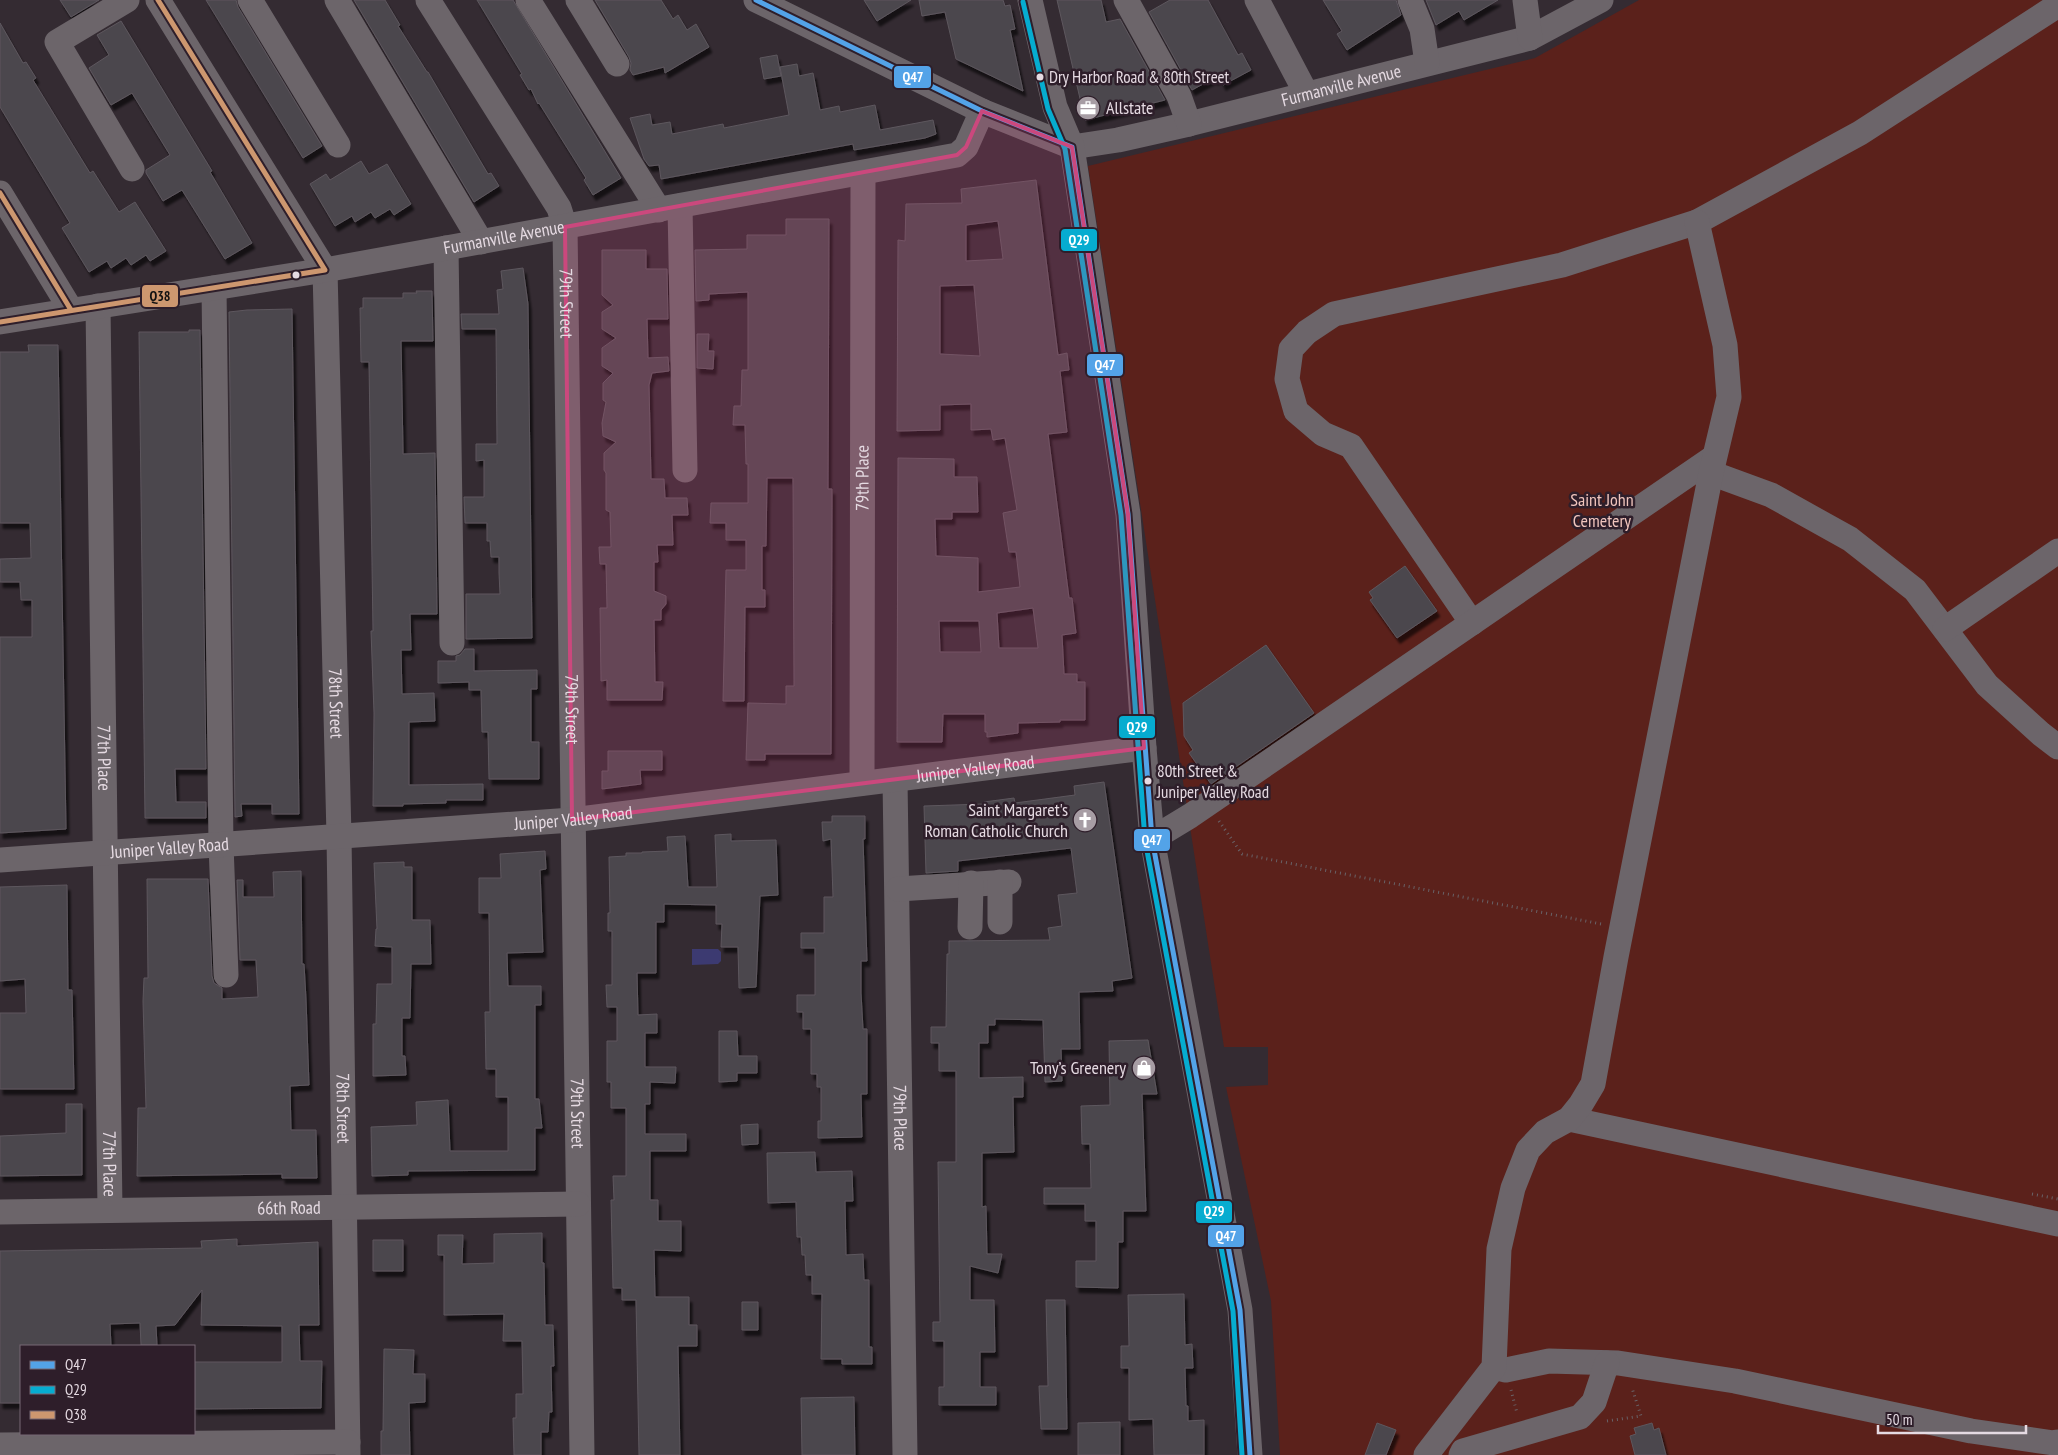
<svg xmlns="http://www.w3.org/2000/svg" width="2058" height="1455" font-family="'PT Sans Narrow',sans-serif">
<style>
.green{fill:#5b211b}
.water{fill:#3c3a71}
.building{fill:#4c474d;stroke:#5d575e;fill-rule:evenodd;filter:url(#shadow)}
.lines{fill:none;stroke-linecap:round;stroke-linejoin:round}
.path{stroke:#696267;stroke-width:3;stroke-dasharray:1 4;stroke-linecap:butt}
.minor{stroke:#6c656a;stroke-width:25}
.bus-1-casing{stroke:#2e1e2a;stroke-width:9}
.bus-2-casing{stroke:#2e1e2a;stroke-width:9}
.bus-3-casing{stroke:#2e1e2a;stroke-width:9}
.bus-1{stroke:#53a3e8;stroke-width:5}
.bus-2{stroke:#06acd0;stroke-width:5}
.bus-3{stroke:#cd976f;stroke-width:5}
.marked{fill:#cb487d;fill-opacity:0.2;stroke:#cb487d;stroke-width:4;stroke-linejoin:round}
.bus-dot{fill:#e5dae2;stroke:#2e1e2a;stroke-width:2}
.labels{text-anchor:middle;stroke-width:5;stroke-linejoin:round;paint-order:stroke}
.bus-label{font-size:17px;fill:#e5dae2;stroke:#2e1e2a;text-anchor:start}
.street-label{font-size:18px;fill:#e5dae2;stroke:#2e1e2a}
.poi-label{font-size:18px;fill:#e5dae2;stroke:#2e1e2a;text-anchor:end}
.park-label{font-size:18px;fill:#f1c5bd;stroke:#2e1e2a}
.line-badge{stroke:#2e1e2a;stroke-width:2}
.badge-label{font-size:14px;text-anchor:middle;font-weight:bold;fill:#fff}
.pale-badge-label{font-size:14px;text-anchor:middle;font-weight:bold;fill:#111}
</style>
<defs>
<filter id="shadow"><feDropShadow dx="3" dy="5.5" stdDeviation="1" flood-color="#0009"/></filter>
</defs>
<rect width="100%" height="100%" fill="#342b32"/>
<path class="green" d="M1639,0H2058V1455H1280L1271,1301L1226,1087L1268,1085V1047H1224L1088,166L1535,58Z"/>
<path class="water" d="M692,949H718L721,952V961L718,964L692,965Z"/>
<path class="building" d="M60,0H99L71,17Z
M206,0H236L238,7L322,146L303,158Z
M354,0H385L400,25L398,26L427,72H428L488,174L491,173L499,186L474,202Z
M477,0H513L621,178L593,195L584,180L586,178L539,103L538,104L531,89L529,90L520,75L522,74Z
M595,0H661L673,19L678,15L687,30L696,24L709,47L665,73L664,67L633,75L630,70L631,63L629,57Z
M864,0H911L877,21Z
M919,0H1003L1005,6L1010,5L1015,29L1010,30L1023,91L956,59L945,12L922,16Z
M1057,0H1101L1106,22L1120,19L1165,100L1085,120Z
M1170,0H1208L1238,55L1242,53L1251,70L1223,85L1219,77L1215,80L1214,78L1192,90L1149,12Z
M1323,0H1396L1401,15L1347,50L1337,34L1342,31Z
M1426,0H1498L1464,20L1459,11L1436,25Z
M121,21L212,171L210,172L252,243L225,259L182,190L163,201L146,173V170L170,155L132,93L111,105L89,68L109,55L97,35Z
M0,23L23,63L26,62L36,78L33,80L90,173L93,171L119,212L135,202L166,251L150,261L146,255L131,265L126,258L111,268L107,261L89,272L62,228L70,223L0,107Z
M777,55L781,76L764,79L760,58Z
M797,64L799,76L813,73L820,110L839,106L840,112L875,105L880,130L933,120L936,134L925,138L854,150L853,144L661,179L659,165L649,166L644,159L630,118L650,114L652,125L670,122L672,134L723,124L724,128L789,115L780,67Z
M361,161L369,174L387,164L411,204L394,215L390,209L375,218L371,212L355,222L352,216L335,226L310,184L326,174L330,180Z
M1036,180L1058,355L1067,353L1069,370L1060,371L1067,432L1048,434L1069,598H1072L1076,633L1062,635L1064,674H1077V682H1085V720H1060V722L1018,723V733L987,737V732H985V714H943L942,742H897L898,458L954,459V477H977L978,512H952V519H935L936,556L978,558V592L1020,587L1016,552H1009L1003,513L1017,510L1005,438L993,440L991,429L971,430V404L940,405V430L897,431L898,240L905,241L906,204L962,203L961,189ZM998,221L1003,259L966,261V225ZM974,285L980,356L940,354V286ZM1033,608L1038,648H999L997,613ZM939,621H979L981,652H940Z
M786,219H829L828,489H832V505L831,754H765V760H746L748,703L786,704V686H794L793,478H767L766,546H762V590H765V607H745L744,701H723L726,570H746V540H726V523H710L711,503H748V464H746L745,425H733L734,406H741L742,370H748V292L709,294V300L696,301L695,250L747,249V235H786Z
M602,250H646V269H667L668,319H647L648,358L668,357L669,371L652,373L649,385L651,479H664L665,498H687L688,515H672L673,545H657L658,562H654V591L666,596V604L661,610V620H654L655,682H663L662,700H607V680L601,681L600,608H607L606,564H600L599,547H611L610,512L606,510V473L604,470V453L616,442L603,436L602,423L606,402L603,400V383L613,373L602,366V348L616,338L602,329V312L613,305L602,295Z
M523,268L528,304L532,638L466,639V594H500L499,573V557H491L490,541H487V523H465L464,497H484V460L476,461V444H497L496,329H462L461,314H499L497,290L503,289L501,271Z
M416,291H432L433,341H401L403,450V454L435,453L437,614H410L411,650H401L402,694L434,693L435,721L409,722V785L483,784V800H446V803L403,804V806H373L374,713L371,631H373L369,362H361L360,308H363V298H403V293H417Z
M292,309L299,814H272V804H241L242,816L235,817L229,312L247,310Z
M189,330H200L206,769H175L176,802H206V818H145L139,332H189Z
M697,334H709L708,351H714L713,369L697,368Z
M28,345H58L66,829L0,833V637H32V600H21L20,582H0V559L31,558L30,523H0V352H29Z
M1405,566L1437,611L1397,638L1370,600L1373,598L1369,592Z
M1266,645L1314,713L1211,784L1189,753L1193,750L1184,736L1183,703Z
M465,649H474V671L537,670V689H531V742H539V779H489L488,732H482L481,690H469V682L438,683V661H456V656L460,655Z
M608,751H662V770H640L641,784L602,789V771H608Z
M1104,782L1132,978L1112,981L1113,991L1079,992L1080,1049H1061L1062,1081L1045,1082L1043,1020L995,1019V1025H988V1043H979V1078L1023,1077V1097H1013L1014,1152L982,1153V1207L986,1206L987,1254H1002L998,1273L970,1266V1300H994L995,1352H980V1387H996V1405H939V1387H944V1341H933V1322H940L938,1162H956V1071H939V1043H931V1027H946L947,954H949V941L1050,940L1048,928L1062,926L1058,895L1077,893L1071,848L958,861V871L926,873L924,806L984,804V802L1014,798L1015,803L1075,795L1074,786Z
M832,816H865V839H863L867,961H861V993L863,1029H867V1094H861L862,1137L818,1138V1121H821V1087H817V1074H811V1029H803V1012H797V995H815V948H801V933H824V897H833L831,839L823,841L822,822H832Z
M731,834V841L776,840L778,895L760,896L756,987L739,988L738,947H721L722,924H716V905L664,904V922H656V973H637L638,1015L657,1014V1033H645V1067H676L675,1083L650,1082V1104H645V1134H686V1151H650V1200H658V1221H681V1251L654,1250L655,1297H689V1325H697V1346H678L680,1455H639L636,1300H622V1288H613L611,1200H614L613,1176H626V1108H611V1082H607V1041H617V1007H607L606,985H612V931H608V913H610L609,857L626,856V853H642V852L668,851L667,837L685,836L688,887H717L715,835Z
M545,851L546,869L540,870L543,952L507,953L508,986H541V1005H535V1099H539L542,1128H535V1170L408,1171V1175L372,1176L371,1127L417,1125L416,1102L448,1100L450,1151H508V1097H496V1069H486L485,1012H490L489,913H479V878H501L500,854Z
M404,862V867H412V920H430L431,964H411L410,1018H402V1056H405L406,1075L373,1076V1024H376L377,984H392V947L375,946L376,929H377L374,863Z
M301,871L302,964H304L306,999L309,1085L290,1086L291,1130H316L317,1178H282V1174L137,1176L138,1108H146L143,1001L144,978H148L147,879H208L212,976L214,983L222,988V999L258,997L256,960H240L237,880H243V897H274L273,872Z
M67,885L68,990H72L74,1089H0V1013H26L25,979L0,981V887Z
M719,1031H737L738,1056H757V1073H737V1081L719,1082Z
M1148,1040L1157,1094H1142L1146,1211H1123V1242H1118V1288L1076,1287V1261H1096V1221H1085V1204H1044V1188H1091L1090,1144H1082L1081,1106L1110,1105L1109,1041Z
M66,1104H82V1175L0,1176V1136L66,1133Z
M758,1124V1144L742,1145L741,1125Z
M815,1152L816,1172L852,1171L853,1201H845L846,1255L863,1254L864,1280H869V1347H872V1364H842V1359H821L822,1294H812V1275H806L805,1255H802L801,1237H797L796,1202L768,1203L767,1153Z
M542,1233V1263H544L545,1325H553L554,1366H551L552,1412H549L548,1432H541V1455H514L513,1418H516V1394H523L522,1341H503L504,1314L444,1315V1255H438V1235H463L462,1264L494,1263V1234Z
M237,1239V1246L318,1242L319,1325H299L300,1361H322L321,1408L194,1409V1362H282V1326L201,1325L202,1290L175,1325L156,1326L157,1345H141L140,1323L110,1324L111,1346H21V1403H0V1251L202,1248L201,1241Z
M373,1240H403V1271H373Z
M1184,1294L1185,1345L1192,1344L1193,1368H1185L1186,1406H1188V1421L1204,1420V1455H1154L1153,1419L1129,1420V1368H1121V1346H1129L1128,1295Z
M1046,1300H1065L1067,1429H1041L1039,1386H1048Z
M742,1302H758V1330H742Z
M384,1349L414,1350L413,1374H425V1402L409,1403L410,1455H381V1431H383Z
M854,1397L855,1455H802L801,1398Z
M1120,1422V1455H1078V1423Z
M1377,1423L1396,1430L1386,1455H1365Z
M1652,1423L1654,1430L1659,1428L1666,1455H1635L1630,1436L1636,1434L1634,1428Z"/>
<g class="lines">
<path class="path" d="M1219,821L1242,854L1601,924
M2032,1194L2058,1199
M1511,1390L1517,1413
M1607,1421L1641,1416L1632,1388"/>
<g class="minor">
<path d="M127,0L57,42L132,169"/>
<path id="s1" d="M158,0L325,270L339,836L348,1455"/>
<path d="M250,0L338,145"/>
<path d="M337,0L481,242"/>
<path id="s2" d="M428,0L559,208L565,227L582,1455"/>
<path d="M528,0L659,210"/>
<path d="M578,0L617,64"/>
<path id="s3" d="M756,0L982,111L1072,147L1118,140L1189,124L1530,38L1601,0"/>
<path d="M1030,0L1055,107L1072,147L1128,514L1144,748L1152,839L1240,1310L1250,1455"/>
<path d="M1126,0L1179,96L1189,124"/>
<path d="M1257,0L1306,93"/>
<path d="M1410,0L1422,29L1427,63"/>
<path d="M1525,0L1530,38"/>
<path d="M0,193L71,310"/>
<path d="M680,206L685,470"/>
<path d="M446,248L452,643"/>
<path d="M214,288L221,845L226,975"/>
<path id="s4" d="M98,306L110,1210"/>
<path id="s5" d="M0,322L325,270L957,155L966,147L982,111"/>
<path d="M1711,473L1771,495L1850,539L1915,590L1987,685L2041,734L2058,747"/>
<path d="M1472,623L1351,446L1323,434L1296,411L1287,379L1291,349L1307,332L1334,314L1562,265L1697,222L1860,133L2058,5"/>
<path d="M1945,629L2058,551"/>
<path id="s6" d="M895,780L905,1455"/>
<path id="s7" d="M862,783L863,173"/>
<path d="M1152,839L1190,816L1714,457"/>
<path id="s8" d="M0,860L572,820L1144,748"/>
<path d="M898,889L1009,882"/>
<path d="M1000,922V882"/>
<path d="M970,927L971,883"/>
<path d="M1569,1119L2058,1224"/>
<path id="s9" d="M0,1212L578,1204"/>
<path d="M1494,1367L1506,1370L1549,1361L1618,1363L1735,1381L1971,1431L2054,1443L2058,1442"/>
<path d="M0,1445L348,1442"/>
<path d="M1426,1455L1494,1367L1499,1249L1513,1188L1528,1150L1545,1132L1569,1119L1581,1104L1593,1084L1616,957L1711,473L1729,397L1725,345L1697,222"/>
<path d="M1461,1455L1463,1451L1580,1417L1594,1402L1607,1363"/>
</g>
<g class="bus-1-casing">
<path id="bus-1" d="M756,0L982,111L1072,147
M1072,147L1128,514L1152,839L1240,1310L1250,1455"/>
</g>
<g class="bus-2-casing">
<path id="bus-2" d="M1023,2L1048,109L1065,149L1121,515L1145,840L1233,1311L1242,1455"/>
</g>
<g class="bus-3-casing">
<path id="bus-3" d="M0,193L71,310
M0,322L325,270L158,0"/>
</g>
<use href="#bus-1" class="bus-1"/>
<use href="#bus-2" class="bus-2"/>
<use href="#bus-3" class="bus-3"/>
</g>
<path class="marked" d="M982,111L1072,147L1128,514L1144,748L572,820L565,227L957,155L966,147Z"/>
<defs>
<g id="office-disc" transform="scale(1.25)"><circle r="9.5" fill="#a79da4" stroke="#2e1e2a"/><path d="M-6-3h4V-5.5h4V-3h4V5H-6ZM-1-4.5V-3h2v-1.5ZM-6 0V1H6V0Z" fill="#fff"/></g>
<g id="church-disc" transform="scale(1.25)"><circle r="9.5" fill="#a79da4" stroke="#2e1e2a"/><path d="M-1.2-6h2.4v3.5h3.3v2.4h-3.3V6h-2.4V-.1h-3.3v-2.4h3.3Z" fill="#fff"/></g>
<g id="shop-disc" transform="scale(1.25)"><circle r="9.5" fill="#a79da4" stroke="#2e1e2a"/><path d="M-5-2.5h2.3a2.7 3.5 0 0 1 5.4 0H5L5.5 6h-11ZM-1.5-2.5h3a1.5 2.3 0 0 0-3 0Z" fill="#fff"/></g>
</defs>
<g fill-rule="evenodd">
<use href="#office-disc" x="1088" y="108"/>
<use href="#church-disc" x="1085" y="820"/>
<use href="#shop-disc" x="1144" y="1068"/>
</g>
<g class="bus-dot">
<circle cx="1040" cy="77" r="4.5"/>
<circle cx="296" cy="275" r="4.5"/>
<circle cx="1148" cy="781" r="4.5"/>
</g>
<g class="labels">
<g class="bus-label">
<text x="1049" y="83">Dry Harbor Road &amp; 80th Street</text>
<text x="1157" y="777">80th Street &amp;<tspan x="1157" dy="21">Juniper Valley Road</tspan></text>
</g>
<g class="street-label">
<text dy="6" stroke="none"><textPath href="#s3" startOffset="625">Furmanville Avenue</textPath></text>
<text dy="6" stroke="none"><textPath href="#s5" startOffset="511">Furmanville Avenue</textPath></text>
<text dy="6" stroke="none"><textPath href="#s2" startOffset="342">79th Street</textPath></text>
<text dy="6" stroke="none"><textPath href="#s7" startOffset="305">79th Place</textPath></text>
<text dy="6" stroke="none"><textPath href="#s1" startOffset="751">78th Street</textPath></text>
<text dy="6" stroke="none"><textPath href="#s2" startOffset="748">79th Street</textPath></text>
<text dy="6" stroke="none"><textPath href="#s4" startOffset="452">77th Place</textPath></text>
<text dy="6" stroke="none"><textPath href="#s8" startOffset="980">Juniper Valley Road</textPath></text>
<text dy="6" stroke="none"><textPath href="#s8" startOffset="575">Juniper Valley Road</textPath></text>
<text dy="6" stroke="none"><textPath href="#s8" startOffset="170">Juniper Valley Road</textPath></text>
<text dy="6" stroke="none"><textPath href="#s1" startOffset="1156">78th Street</textPath></text>
<text dy="6" stroke="none"><textPath href="#s2" startOffset="1152">79th Street</textPath></text>
<text dy="6" stroke="none"><textPath href="#s6" startOffset="338">79th Place</textPath></text>
<text dy="6" stroke="none"><textPath href="#s4" startOffset="858">77th Place</textPath></text>
<text dy="6" stroke="none"><textPath href="#s9" startOffset="289">66th Road</textPath></text>
</g>
<g class="poi-label">
<text x="1106" y="114" text-anchor="start">Allstate</text>
<text x="1068" y="816">Saint Margaret's<tspan x="1068" dy="21">Roman Catholic Church</tspan></text>
<text x="1126" y="1074">Tony’s Greenery</text>
</g>
<g class="park-label">
<text x="1602" y="506">Saint John<tspan x="1602" dy="21">Cemetery</tspan></text>
</g>
</g>
<g class="line-badge">
<rect x="893" y="65" width="39" height="24" rx="5" fill="#53a3e8"/>
<rect x="1060" y="228" width="38" height="24" rx="5" fill="#06acd0"/>
<rect x="141" y="284" width="38" height="24" rx="5" fill="#cd976f"/>
<rect x="1086" y="353" width="38" height="24" rx="5" fill="#53a3e8"/>
<rect x="1118" y="715" width="38" height="24" rx="5" fill="#06acd0"/>
<rect x="1133" y="828" width="38" height="24" rx="5" fill="#53a3e8"/>
<rect x="1195" y="1200" width="38" height="24" rx="5" fill="#06acd0"/>
<rect x="1207" y="1224" width="38" height="24" rx="5" fill="#53a3e8"/>
</g>
<g class="badge-label">
<text x="913" y="82">Q47</text>
<text x="1079" y="245">Q29</text>
<text x="1105" y="370">Q47</text>
<text x="1137" y="732">Q29</text>
<text x="1152" y="845">Q47</text>
<text x="1214" y="1216">Q29</text>
<text x="1226" y="1241">Q47</text>
</g>
<g class="pale-badge-label">
<text x="160" y="301">Q38</text>
</g>
<rect x="20" y="1345" width="175" height="90" fill="#2e1e2a" stroke="#776974"/>
<rect x="30" y="1361" width="25" height="8" fill="#53a3e8" stroke="#776974"/>
<text x="65" y="1370" font-size="15" fill="#e5dae2">Q47</text>
<rect x="30" y="1386" width="25" height="8" fill="#06acd0" stroke="#776974"/>
<text x="65" y="1395" font-size="15" fill="#e5dae2">Q29</text>
<rect x="30" y="1411" width="25" height="8" fill="#cd976f" stroke="#776974"/>
<text x="65" y="1420" font-size="15" fill="#e5dae2">Q38</text>
<path d="M1878 1425v8h148v-8" fill="none" stroke="#e5dae2" stroke-width="2.5"/>
<text x="1886" y="1425" font-size="15" fill="#e5dae2" stroke="#2e1e2a" stroke-width="4" paint-order="stroke">50 m</text>
</svg>
